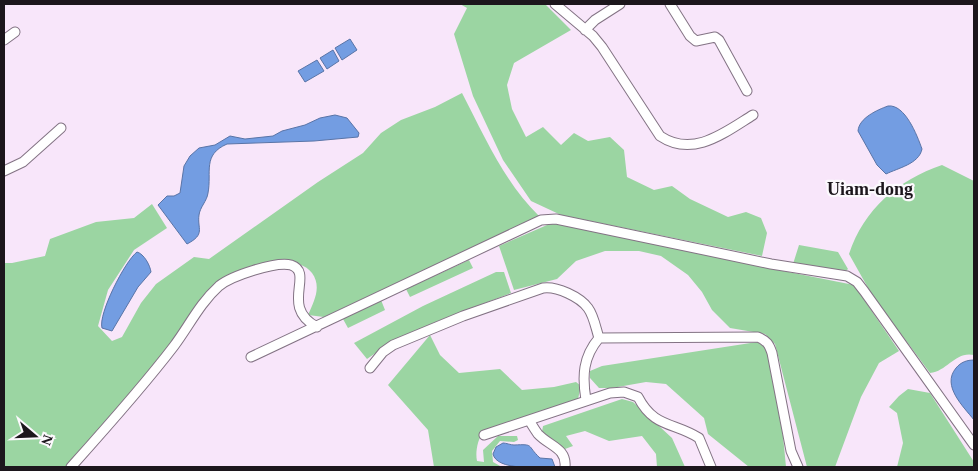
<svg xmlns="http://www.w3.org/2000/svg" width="978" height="471" font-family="'Times New Roman',serif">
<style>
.green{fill:#9bd5a2}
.water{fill:#739de2;stroke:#5974a7}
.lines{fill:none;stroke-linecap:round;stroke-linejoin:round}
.street-casing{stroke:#837384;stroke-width:11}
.street{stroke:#fff;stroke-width:9}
.labels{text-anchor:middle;stroke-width:4.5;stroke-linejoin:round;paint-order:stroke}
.quarter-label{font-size:18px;font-weight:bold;fill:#1c161c;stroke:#fcf9fd}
</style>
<rect width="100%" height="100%" fill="#f8e6fa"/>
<path class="green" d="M460,4H545L571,30L514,63L507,85L512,109L526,137L543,127L561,145L574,133L588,141L610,137L624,150L627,177L654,190L672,186L690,199L728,217L746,212L761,218L767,233L762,256L561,215L531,201L503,160L473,96L454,34L467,8Z
M462,93C484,135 504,182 539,216L324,317L308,315C314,301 322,287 312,273C293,248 229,270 211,287C194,304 184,328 169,346C136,388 101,428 65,467H4V263H12L45,256L50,239L96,222L134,218L152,204L167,228L134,250L108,290L98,326L112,341L122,337L141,303L156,284L194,257L209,259L318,182L363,153L381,133L401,120L435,107Z
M942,165L974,181V355C955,351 948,371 930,373L872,295L849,254C864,209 898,180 942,165Z
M554,222L733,261L854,285L899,351L879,363L861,397L835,467H807L775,344L765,334L730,328L712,310L702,292L688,275L661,256L639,251H605L576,261L557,279L514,290L499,246Z
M799,245L838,252L848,269L845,272L793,264Z
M469,260L473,268L410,297L406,289Z
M496,272H504L511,293C462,312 410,328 367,359L354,343L423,306Z
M381,300L385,310L348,328L343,319Z
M430,335L440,355L459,373L500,369L522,390L554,387L576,382L581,386L578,399L483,431C478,440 475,451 477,461L484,462L483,450L498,436H517L518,440L514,442L500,441L492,451L493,462L502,467H434L428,430L388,385Z
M757,342L765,347L769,355L783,436L786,467H749L708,434L704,418L666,384L646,382L612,388H599L590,378V371L602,366Z
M908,389L930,393L974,462V467H897L903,443L897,413L889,407L899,396Z
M622,399L633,402L672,438L685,467H657L656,454L642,436L609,441L585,431L566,436L573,446L565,449L548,439L542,432L543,426Z"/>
<path class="water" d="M350,39L357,50L342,60L335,48Z
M333,50L339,61L327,69L320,58Z
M317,60L324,71L305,82L298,71Z
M888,106C905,104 917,135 922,149C919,164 898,168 886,174L877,165L858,131C859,118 877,110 888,106Z
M335,115L347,118L359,133L358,137L314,141L227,144C202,155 212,172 208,193C207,201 200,207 199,215C197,229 206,234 187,244L158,205L167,196H174L180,193L184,166L190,156L199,148L215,145L230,136L245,139L273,136L282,131L305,125L320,118Z
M137,252C144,254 150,265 151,272L138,287L112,331L102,328C98,314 125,261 137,252Z
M974,360V420C964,407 941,386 956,368C961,362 967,360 974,360Z
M503,443C506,443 511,445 514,445C535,444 526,445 540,458L552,459L555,467C538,467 497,471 493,454L496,447Z"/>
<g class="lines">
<g class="street-casing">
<path id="street" d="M555,4L593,36L602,47L660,136C693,158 724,133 753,115
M670,4L690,36L696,41L715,37L719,40L747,91
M585,30L595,20L620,4
M4,40L15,32
M4,171L23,162L61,128
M251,357L541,220L556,219L771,264L847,276L857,282L864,291L974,445
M370,368L383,352L393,345L463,316L543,288C557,286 580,297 588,308C594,316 596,329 599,338L758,337C767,341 769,344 772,353L791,451L798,467
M586,400C582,376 583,357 599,338
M529,420C532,425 535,430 538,434C549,446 567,448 565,467
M484,435L610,393L624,392L638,397C654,428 674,422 699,438L711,467
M71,467C106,428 142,388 174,346C189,326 200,303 219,286C231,276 276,261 291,265C315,273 279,307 317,327"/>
</g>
<use href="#street" class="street"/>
</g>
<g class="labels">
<g class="quarter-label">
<text x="870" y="195">Uiam-dong</text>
</g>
</g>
<rect width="978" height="471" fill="none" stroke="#1c161c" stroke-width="10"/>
<g transform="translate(35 436) rotate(109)" stroke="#fcf9fd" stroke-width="4" paint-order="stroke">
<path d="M0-4L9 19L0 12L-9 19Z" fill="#1c161c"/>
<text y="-8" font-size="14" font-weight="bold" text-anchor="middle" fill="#1c161c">N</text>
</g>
</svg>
